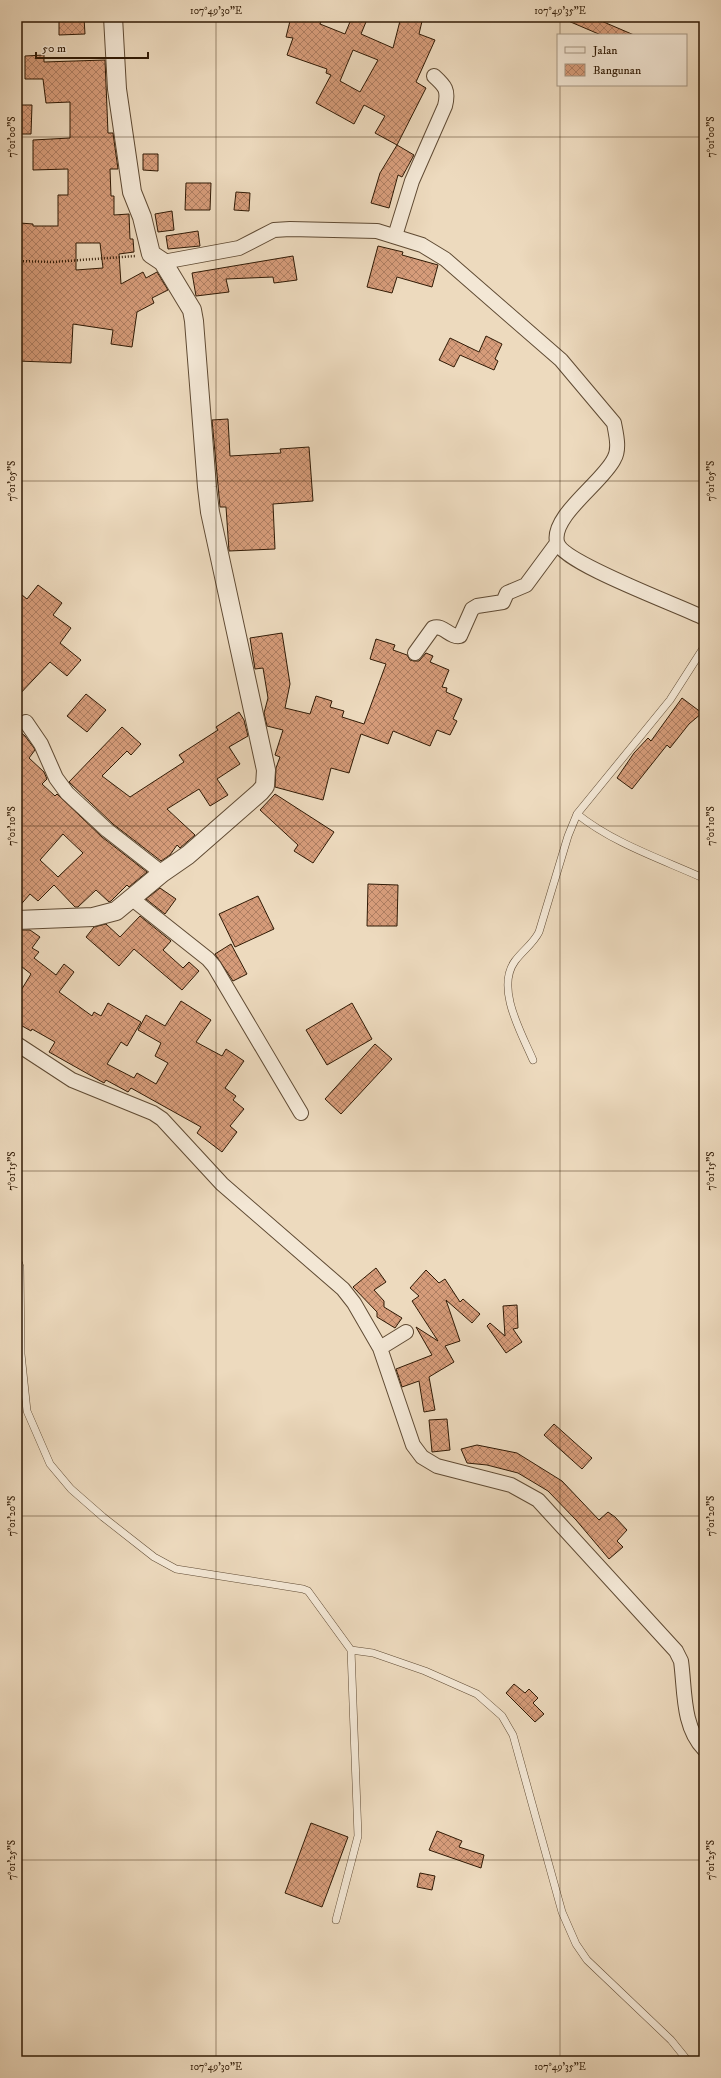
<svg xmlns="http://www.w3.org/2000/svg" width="721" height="2078" font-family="'IM FELL DW Pica',serif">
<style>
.building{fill:url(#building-cross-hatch);stroke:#301a05;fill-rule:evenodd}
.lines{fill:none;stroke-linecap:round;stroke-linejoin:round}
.service-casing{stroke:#5f4a33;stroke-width:8}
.minor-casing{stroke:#5f4a33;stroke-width:16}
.tertiary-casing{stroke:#5f4a33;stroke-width:20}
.path{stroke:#301a05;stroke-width:2.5;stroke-dasharray:1 2;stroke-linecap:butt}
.service{stroke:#f3e7d5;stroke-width:7}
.minor{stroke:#f3e7d5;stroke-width:14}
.tertiary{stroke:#f3e7d5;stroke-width:18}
.ticks{fill:none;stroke:#301a05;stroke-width:1;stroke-opacity:0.45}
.neatline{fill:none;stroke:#301a05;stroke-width:1.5}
.ticks-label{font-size:10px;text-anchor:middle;fill:#301a05}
</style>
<defs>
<pattern id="building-cross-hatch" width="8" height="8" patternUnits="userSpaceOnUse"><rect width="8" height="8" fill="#d69c7a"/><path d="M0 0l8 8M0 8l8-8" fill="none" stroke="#ae7e62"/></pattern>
</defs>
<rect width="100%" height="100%" fill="#eddabe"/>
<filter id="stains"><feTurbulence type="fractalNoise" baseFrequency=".005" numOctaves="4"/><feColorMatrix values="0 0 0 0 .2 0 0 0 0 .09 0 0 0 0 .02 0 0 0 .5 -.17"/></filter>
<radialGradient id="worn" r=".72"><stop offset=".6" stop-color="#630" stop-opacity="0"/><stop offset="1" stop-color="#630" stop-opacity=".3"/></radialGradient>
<path class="building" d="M291,17H323L320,24L345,34L352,17H368L361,34L393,48L401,17H423L419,34L435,40L416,82L426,88L397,145L375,133L385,116L364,105L354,124L316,103L331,75L326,73L327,69L287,55L293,38L286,37ZM353,50L378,60L360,92L340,81Z
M559,17H592L634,35H601Z
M84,18L85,34L59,35V19Z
M44,55V62L105,60L108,133H113L118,169H110L111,196H114V215L129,214L130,239H133L134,252L119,254L121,284L143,272L146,278L157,272L168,290L152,298L154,303L137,312L132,347L111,344L113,330L73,324L71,363L17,361V228L20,229V223L33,224V226H58V195H68V169L33,170V140L70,138V102L46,103L43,79H25V56ZM76,243H100L103,268L76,270Z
M17,105H32L31,134H17Z
M397,145L414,155L402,177L398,175L389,208L371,203L380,173Z
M143,154H158V171L143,170Z
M186,183H211L210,210H185Z
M236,192L250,193L249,211L234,210Z
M172,211L174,230L158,232L155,214Z
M198,231L200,246L168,249L166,236Z
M378,246L403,252L402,255L438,265L432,287L397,277L392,293L367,287Z
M293,256L297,280L274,283L273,277L226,279L229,292L196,296L192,273Z
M486,336L502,344L495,359L498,361L494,370L460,355L454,367L439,360L450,338L479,352Z
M228,419L230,456L281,453L280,449L309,447L313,501L273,504L275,549L229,551L226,507H220L212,420Z
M38,585L62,603L53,615L71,628L60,643L81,660L67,676L50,662L17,697V591L27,599Z
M282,633L290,684L285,708L310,714L316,696L332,701L330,707L344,711L342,717L364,724L386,664L370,659L376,639L395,645L393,650L407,655L410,660L414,661H419L426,653L433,656L430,662L449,670L442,687L447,688L446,692L462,699L453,719L457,721L450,735L437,730L430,746L393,731L388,744L361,734L349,773L331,768L323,800L275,787L276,768L280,757L275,755L283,730L267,726L264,713L268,698L263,668L255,669L250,638Z
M86,694L106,710L87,732L67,716Z
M682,698L702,713L689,724L670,748L667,745L632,789L617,778L634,753L648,738L651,741Z
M239,712L244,720L248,736L229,747L240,764L217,779L228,795L210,806L199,789L167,809L195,835L180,848L177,845L170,855L161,861L113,824L69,782L122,727L141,744L131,755L127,751L102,776L130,797L184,762L179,755L218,730L216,727Z
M17,729L25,736L34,748L35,750L29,758L44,772L47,779L42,784L55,796L57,794L102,837L147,872L129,887L127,885L111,901L109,902L96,890L78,907H75L54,885L38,901L30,894L17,909ZM63,834L83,853L58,877L40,860Z
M275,794L334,832L313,863L294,851L298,845L260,810Z
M368,884L398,885L397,926H367Z
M160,888L176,899L165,914L146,899Z
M258,896L274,929L235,947L219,914Z
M140,916L171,941L163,950L183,968L189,962L199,971L182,990L134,949L119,966L86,937L94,927L106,924L120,937Z
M17,930H30L40,937L32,948L39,952L34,958L56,975L64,964L74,972L59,992L92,1016L94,1012L101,1016L108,1003L141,1022L127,1046L121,1042L107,1064L134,1078L137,1073L156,1084L168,1063L155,1056L161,1043L138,1030L146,1015L165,1026L181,1001L211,1020L196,1042L222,1056L226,1049L244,1061L225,1088L236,1096L233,1100L244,1109L230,1126L237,1132L222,1152L197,1133L201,1127L131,1088L128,1092L106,1080L104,1083L49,1052L55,1042L32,1029L31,1031L17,1023V997L31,974L17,963Z
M231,944L247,974L233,981L215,954Z
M352,1003L372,1039L327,1065L306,1030Z
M375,1044L392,1059L341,1114L325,1099Z
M376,1268L386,1282L374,1290L384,1301V1307L402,1318L395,1328L377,1317V1312L353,1287Z
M426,1270L439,1283L445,1279L460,1302L463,1299L480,1314L472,1323L446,1300L460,1341L445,1346L454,1362L429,1377L435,1410L424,1412L419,1381L402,1387L396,1369L432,1355L416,1327L438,1341L412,1301L419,1296L410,1288Z
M517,1305L518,1328L513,1329L522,1342L506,1353L487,1326L490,1323L505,1336L503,1306Z
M447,1419L450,1450L432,1452L429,1420Z
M554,1424L592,1458L582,1469L544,1435Z
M477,1445L517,1453L562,1481L599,1520L608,1512L615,1517L627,1530L617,1541L623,1547L609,1559L576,1520L548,1491L518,1473L487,1465L467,1463L461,1449Z
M514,1684L525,1693L529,1689L538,1698L533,1703L544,1714L535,1722L506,1693Z
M311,1823L348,1837L322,1907L285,1893Z
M437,1831L462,1841L459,1847L484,1855L481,1868L429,1850Z
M420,1873L435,1876L432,1890L417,1887Z"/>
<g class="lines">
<g class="service-casing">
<path id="service" d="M577,814C613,843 661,859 703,878
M533,1060C522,1034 495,988 515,961C523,950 533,944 539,932L568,836L577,814L670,700L704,647
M17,1259L20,1267L21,1354L27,1411L50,1464L71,1489L103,1517L154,1557L176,1569L303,1589L308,1591L351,1650L358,1836L336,1920
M351,1650L373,1653L425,1671L477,1694L502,1716L513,1735L562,1912L576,1944L587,1960L671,2040L688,2061"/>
</g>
<g class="minor-casing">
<path id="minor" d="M395,236L412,181L445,106C449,90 445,86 434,76
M163,262L239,248L274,230L290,229L377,231L422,245L445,259L561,360L614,423C616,434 620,449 614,459C603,482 551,516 557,542C562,563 681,606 704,618
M415,653L433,628C443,624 450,638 460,636L472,609L477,606L503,602L507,593L526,585L557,543
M26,722L41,744L56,778L67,793L107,830L162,873
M131,898L208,959L214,966L301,1113
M17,1044L72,1080L153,1113L162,1119L222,1184L343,1289L354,1303L380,1348L413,1445L422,1457L437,1466L511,1485L538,1500L676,1651L681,1661C685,1689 682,1727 704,1749
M380,1348L406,1332"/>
</g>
<g class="tertiary-casing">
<path id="tertiary" d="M17,920L93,917L116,911L162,873L188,855L260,792L265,786L266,770L210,512L207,487L194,321L192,310L163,262L151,254L142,217L132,192L117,89L113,17"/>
</g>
<path class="path" d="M17,261L53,262L136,256"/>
<use href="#service" class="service"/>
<use href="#minor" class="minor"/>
<use href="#tertiary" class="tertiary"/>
</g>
<path class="ticks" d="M216,17V2061M560,17V35M560,85V2061M17,137H704M17,481H704M17,826H704M17,1171H704M17,1516H704M17,1860H704"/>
<rect width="721" height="2078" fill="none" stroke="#eddabe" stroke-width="44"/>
<rect x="557" y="34" width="130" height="52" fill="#f3e7d5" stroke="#a59582"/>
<rect x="565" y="47" width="20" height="6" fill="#f3e7d5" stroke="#a59582"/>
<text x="593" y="54" font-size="12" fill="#301a05">Jalan</text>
<rect x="565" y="64" width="20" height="12" fill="url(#building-cross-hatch)" stroke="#a59582"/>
<text x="593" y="74" font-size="12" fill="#301a05">Bangunan</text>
<path d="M36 52v6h112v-6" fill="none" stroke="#301a05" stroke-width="2"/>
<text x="42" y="52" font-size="12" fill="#301a05" stroke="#f3e7d5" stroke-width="3" paint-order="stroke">50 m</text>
<rect x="22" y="22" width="677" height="2034" class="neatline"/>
<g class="ticks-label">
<text x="216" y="14">107°49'30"E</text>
<text x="560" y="14">107°49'35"E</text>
<text transform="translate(11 137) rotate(-90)" y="4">7°01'00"S</text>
<text transform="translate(710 137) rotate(-90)" y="4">7°01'00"S</text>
<text transform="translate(11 481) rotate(-90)" y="4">7°01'05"S</text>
<text transform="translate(710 481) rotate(-90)" y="4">7°01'05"S</text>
<text transform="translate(11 826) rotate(-90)" y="4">7°01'10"S</text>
<text transform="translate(710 826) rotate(-90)" y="4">7°01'10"S</text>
<text transform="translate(11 1171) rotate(-90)" y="4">7°01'15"S</text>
<text transform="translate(710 1171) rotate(-90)" y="4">7°01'15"S</text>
<text transform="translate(11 1516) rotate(-90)" y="4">7°01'20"S</text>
<text transform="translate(710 1516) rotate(-90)" y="4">7°01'20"S</text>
<text transform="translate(11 1860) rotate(-90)" y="4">7°01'25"S</text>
<text transform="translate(710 1860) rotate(-90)" y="4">7°01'25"S</text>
<text x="216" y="2070">107°49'30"E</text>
<text x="560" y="2070">107°49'35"E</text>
</g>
<rect width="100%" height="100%" filter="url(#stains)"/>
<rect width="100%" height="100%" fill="url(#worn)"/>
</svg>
